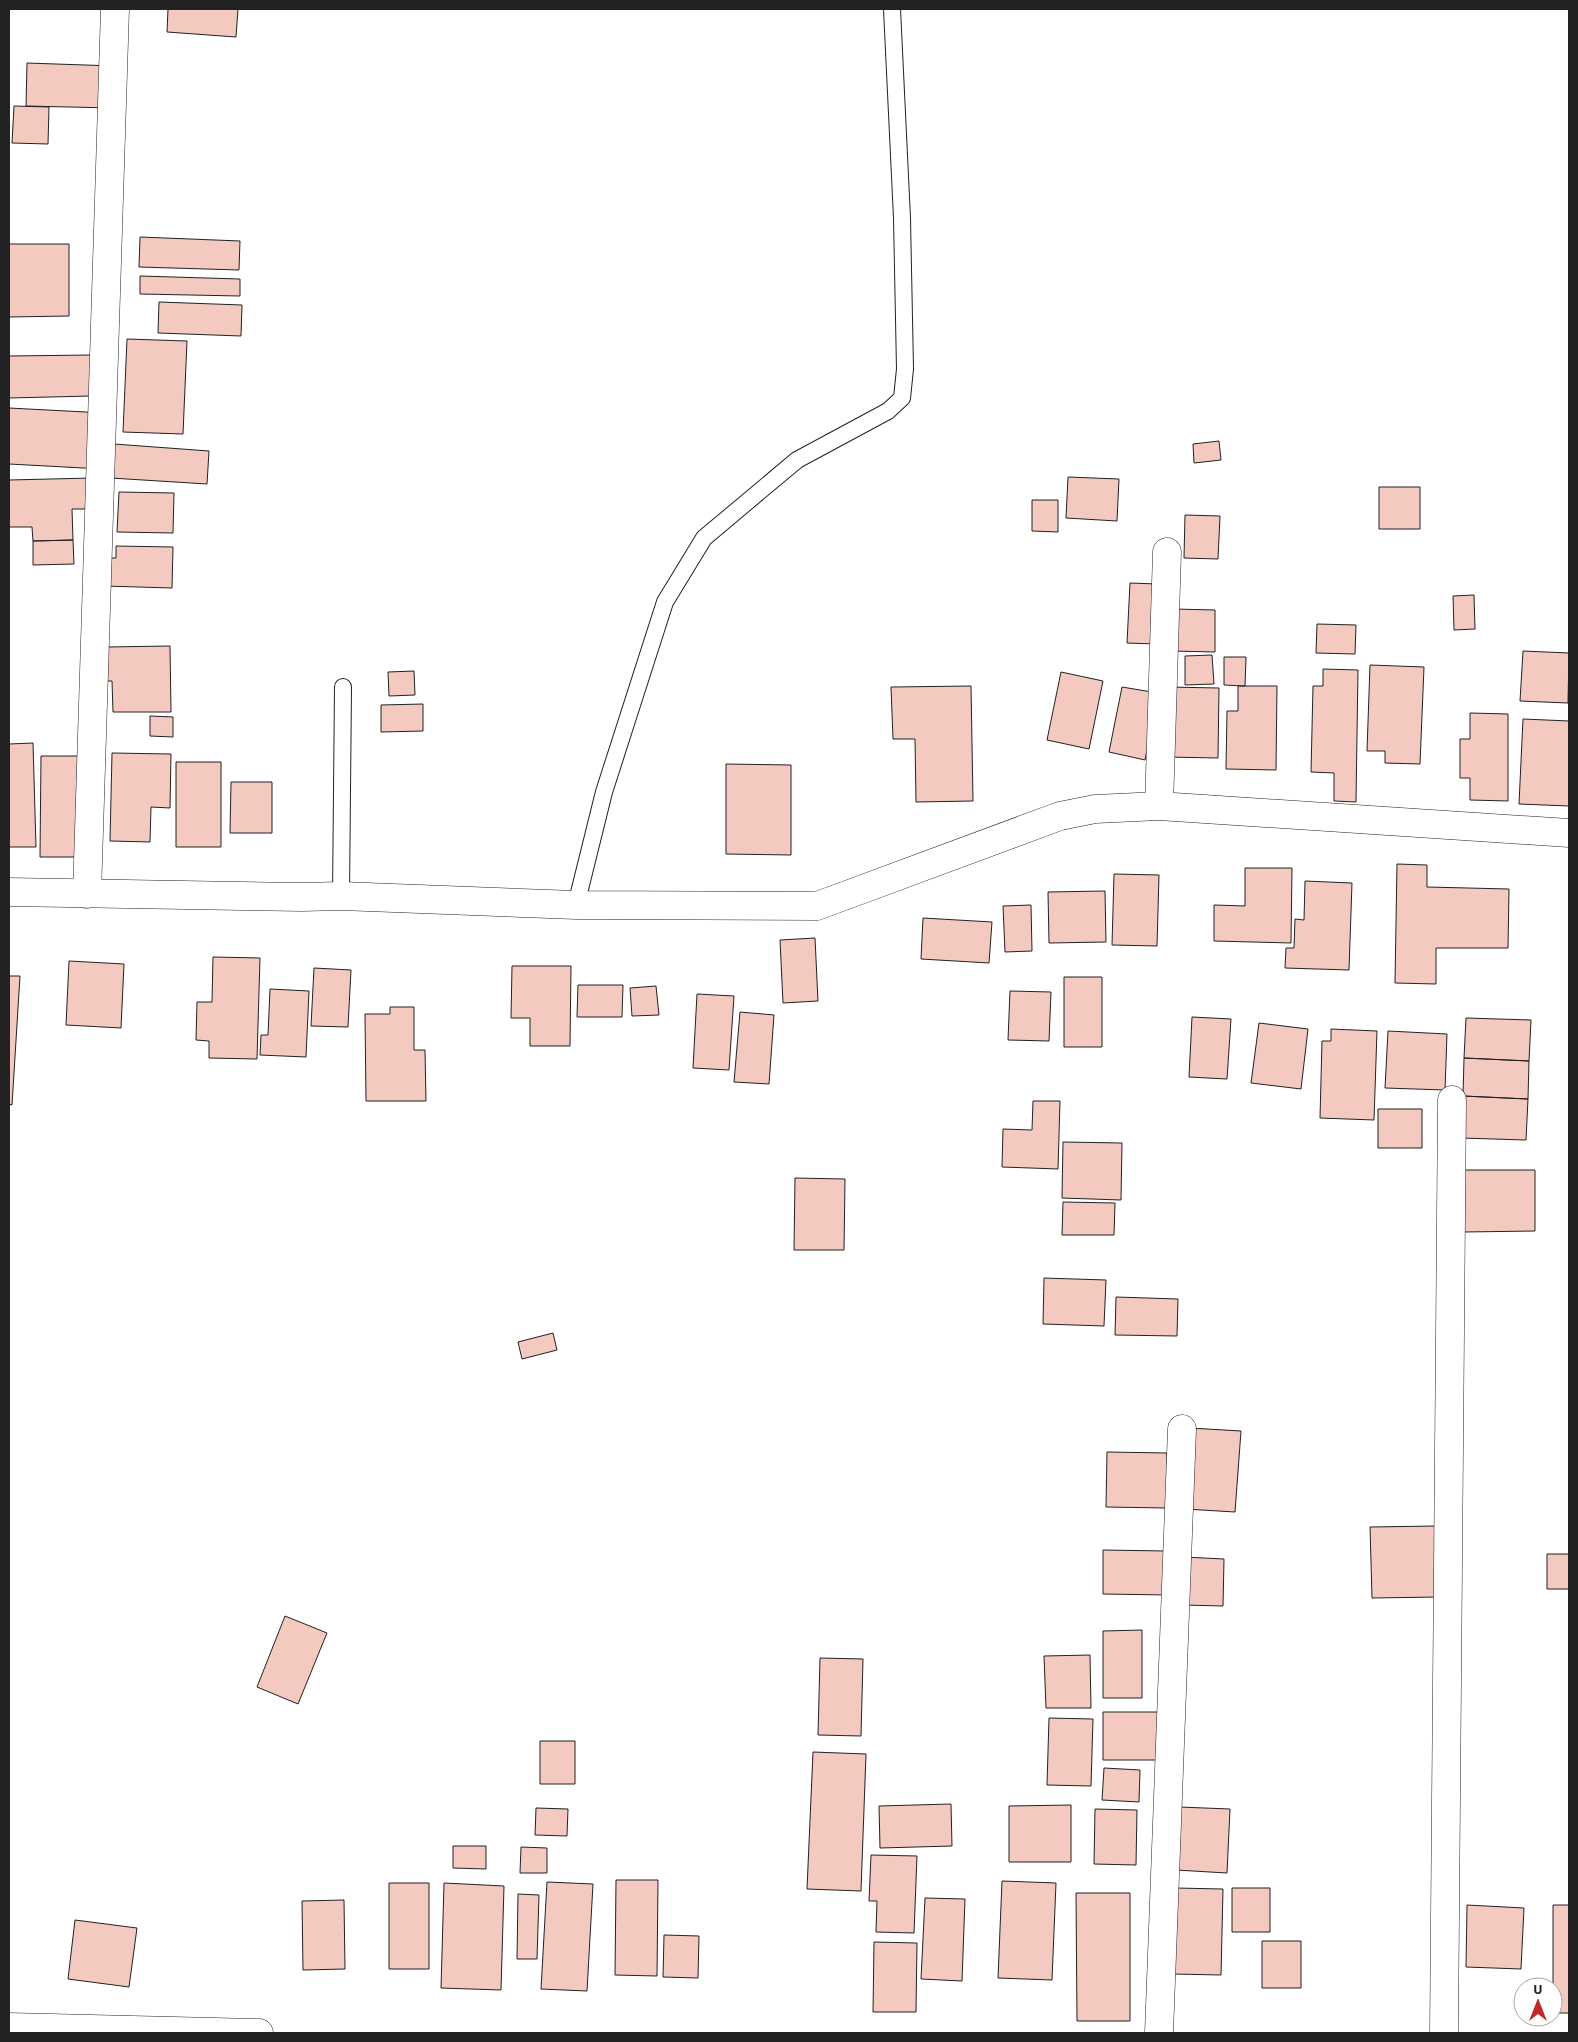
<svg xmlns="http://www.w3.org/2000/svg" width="1578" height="2042" font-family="Barlow,sans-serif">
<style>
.building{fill:#f3c9c0;stroke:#222}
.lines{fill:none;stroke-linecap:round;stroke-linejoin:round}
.lane-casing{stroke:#222;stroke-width:18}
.street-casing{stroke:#222;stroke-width:29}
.lane{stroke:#fff;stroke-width:16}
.street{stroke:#fff;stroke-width:28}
</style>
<rect width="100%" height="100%" fill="#fff"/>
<path class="building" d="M168,9H238L236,37L167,32Z
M27,63L114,66L113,108L26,106Z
M14,106L49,107L48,144L12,143Z
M140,237L240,241L239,270L139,267Z
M9,244H69V316L9,317Z
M140,276L240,279V296L140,294Z
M159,302L242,305L241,336L158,333Z
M127,339L187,341L183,434L123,432Z
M91,355V396L9,398V356Z
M9,408L105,413L102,469L9,464Z
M1219,441L1221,460L1194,463L1193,444Z
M114,444L209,451L207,484L111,478Z
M1068,477L1119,479L1117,521L1066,518Z
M92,478L93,509H72L73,540L33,541L32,527H9V480Z
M1379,487H1420V529H1379Z
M119,492L174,493L173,533L117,532Z
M1032,500H1058V532L1032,531Z
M1185,515L1220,516L1218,559L1184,558Z
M73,540L74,564L33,565V541Z
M116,546L173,547L172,588L104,586L105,558H116Z
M1130,583L1158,584L1156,644L1127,643Z
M1474,595L1475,629L1454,630L1453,596Z
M1173,609L1215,610V652L1172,651Z
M1317,624L1356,625L1355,654L1316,653Z
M170,646L171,712H113L112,681H106V647Z
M1523,651L1569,653L1568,703L1520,701Z
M1212,655L1214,684L1185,685V656Z
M1224,657H1246L1245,686L1224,685Z
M1370,665L1424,667L1420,764L1385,763V751H1367Z
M1323,669L1358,670L1356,802L1334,801V773L1311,772L1313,686H1323Z
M414,671L415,695L389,696L388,672Z
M1061,672L1103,681L1089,749L1047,740Z
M971,686L973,801L916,802L915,739H893L891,687Z
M1238,686H1277L1276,770L1226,769L1227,711H1238Z
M1122,687L1158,693L1145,760L1109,752Z
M1167,687L1219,688L1218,758L1167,757Z
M423,704V731L381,732V705Z
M1470,713L1508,714V801L1470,800V778H1460V739H1470Z
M150,716L173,717V737L150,736Z
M1523,719L1569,721V806L1519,804Z
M33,743L36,847H9V744Z
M112,753L171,754L170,808L151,807L150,842L110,841Z
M41,756H84L83,857H40Z
M176,762H221V847H176Z
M726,764L791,765V855L726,854Z
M231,782H272V833H230Z
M1397,864L1427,865V887L1509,889L1508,948H1436V984L1395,983Z
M1245,868H1292L1291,943L1214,941V905L1245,906Z
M1114,874L1159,875L1157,946L1112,945Z
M1305,881L1352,883L1349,970L1285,968L1286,948H1294L1295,919L1304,920Z
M1105,891L1106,942L1049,943L1048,892Z
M1031,905L1032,951L1005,952L1003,906Z
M923,918L992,922L989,963L921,959Z
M815,938L818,1001L783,1003L780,940Z
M213,957L260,958L257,1059L209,1058V1041L196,1040L197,1002H212Z
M69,961L124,964L121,1028L66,1025Z
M512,966H571L570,1046H530V1018H511Z
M314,968L351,970L348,1027L311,1026Z
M9,976H20L12,1105L9,1104Z
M1064,977H1102V1047H1064Z
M578,985H623L622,1017H577Z
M656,986L659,1015L632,1016L630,988Z
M270,989L309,991L306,1057L260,1055L261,1035H268Z
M1010,991L1051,992L1049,1041L1008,1040Z
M697,994L734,996L729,1070L693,1068Z
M390,1007H414V1050H425L426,1101H366L365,1014H390Z
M740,1012L774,1015L769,1084L734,1082Z
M1192,1017L1231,1019L1227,1079L1189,1077Z
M1466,1018L1531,1020L1529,1061L1464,1058Z
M1259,1023L1308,1029L1301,1089L1251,1083Z
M1331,1029L1377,1031L1374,1120L1320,1118L1322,1041H1331Z
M1388,1031L1447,1034L1445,1090L1385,1088Z
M1464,1058L1529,1061L1528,1099L1463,1096Z
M1463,1096L1528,1099L1526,1140L1461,1138Z
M1033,1101H1060L1058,1169L1002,1167L1003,1129L1032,1130Z
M1378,1109H1422V1148H1378Z
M1063,1142L1122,1143L1121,1200L1062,1198Z
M1463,1170H1535V1231L1464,1232Z
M795,1178L845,1179L844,1250H794Z
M1063,1202L1115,1203L1114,1235H1062Z
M1044,1278L1106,1280L1104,1326L1043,1324Z
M1116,1297L1178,1299L1177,1336L1115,1335Z
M553,1333L557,1350L522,1359L518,1342Z
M1190,1428L1241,1431L1235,1512L1185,1509Z
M1107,1452L1167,1453V1508L1106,1507Z
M1436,1526L1438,1597L1372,1598L1370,1527Z
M1103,1550L1167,1551V1595L1103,1594Z
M1547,1554H1569V1589H1547Z
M1184,1557L1224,1559L1223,1606L1182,1605Z
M285,1616L327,1633L298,1704L257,1687Z
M1142,1630V1698H1103V1631Z
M1090,1655L1091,1708H1046L1044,1656Z
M820,1658L863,1659L861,1736L818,1735Z
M1103,1712H1158V1760H1103Z
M1049,1718L1093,1719L1091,1786L1047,1785Z
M540,1741H575V1784H540Z
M813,1752L866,1754L861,1891L807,1889Z
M1104,1768L1140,1770L1139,1802L1102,1800Z
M951,1804L952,1846L880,1848L879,1806Z
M1071,1805V1862H1009V1806Z
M1179,1807L1230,1809L1227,1873L1176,1870Z
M536,1808L568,1809L567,1836L535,1835Z
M1095,1809L1137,1810L1136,1865L1094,1864Z
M453,1846H486V1869L453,1868Z
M521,1847L547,1848V1873H520Z
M871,1855L917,1856L914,1933L876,1932L877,1901H869Z
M616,1880H658L657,1976L615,1975Z
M1002,1881L1056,1883L1052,1980L998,1978Z
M547,1882L593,1884L587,1991L541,1989Z
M389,1883H429V1969H389Z
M444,1883L504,1886L501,1990L441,1988Z
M1175,1888L1223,1889L1221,1975L1173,1974Z
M1232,1888H1270V1932H1232Z
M1076,1893H1130V2021H1077Z
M518,1894L539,1895L537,1959H517Z
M925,1898L965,1899L962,1981L921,1979Z
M344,1900L345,1969L303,1970L302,1901Z
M1467,1905L1524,1908L1521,1969L1466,1967Z
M1553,1905H1569V2013H1553Z
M75,1920L137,1928L129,1987L68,1979Z
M664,1935L699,1936L698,1978L663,1977Z
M1262,1941H1301V1988H1262Z
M874,1942L917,1943L916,2012H873Z"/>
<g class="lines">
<g class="lane-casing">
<path id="lane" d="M341,896L343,687
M576,905L604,792L665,602L704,538L797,460L888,411L902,398L905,369L902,218L892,9"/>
</g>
<g class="street-casing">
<path id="street" d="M1159,806L1167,552
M9,892L302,897L341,896L576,905L817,906L1060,816L1095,809L1159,806L1569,833
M87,894L115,9
M9,2027L259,2033
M1159,2033L1182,1429
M1444,2033L1452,1100"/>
</g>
<use href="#lane" class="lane"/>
<use href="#street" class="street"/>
</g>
<rect width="1578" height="2042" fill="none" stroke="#222222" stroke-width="20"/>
<g transform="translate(1538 2002)"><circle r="24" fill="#ffffff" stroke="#a7a7a7"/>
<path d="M0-4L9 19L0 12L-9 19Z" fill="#c62828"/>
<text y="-8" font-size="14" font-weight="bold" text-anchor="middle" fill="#222222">U</text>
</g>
</svg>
